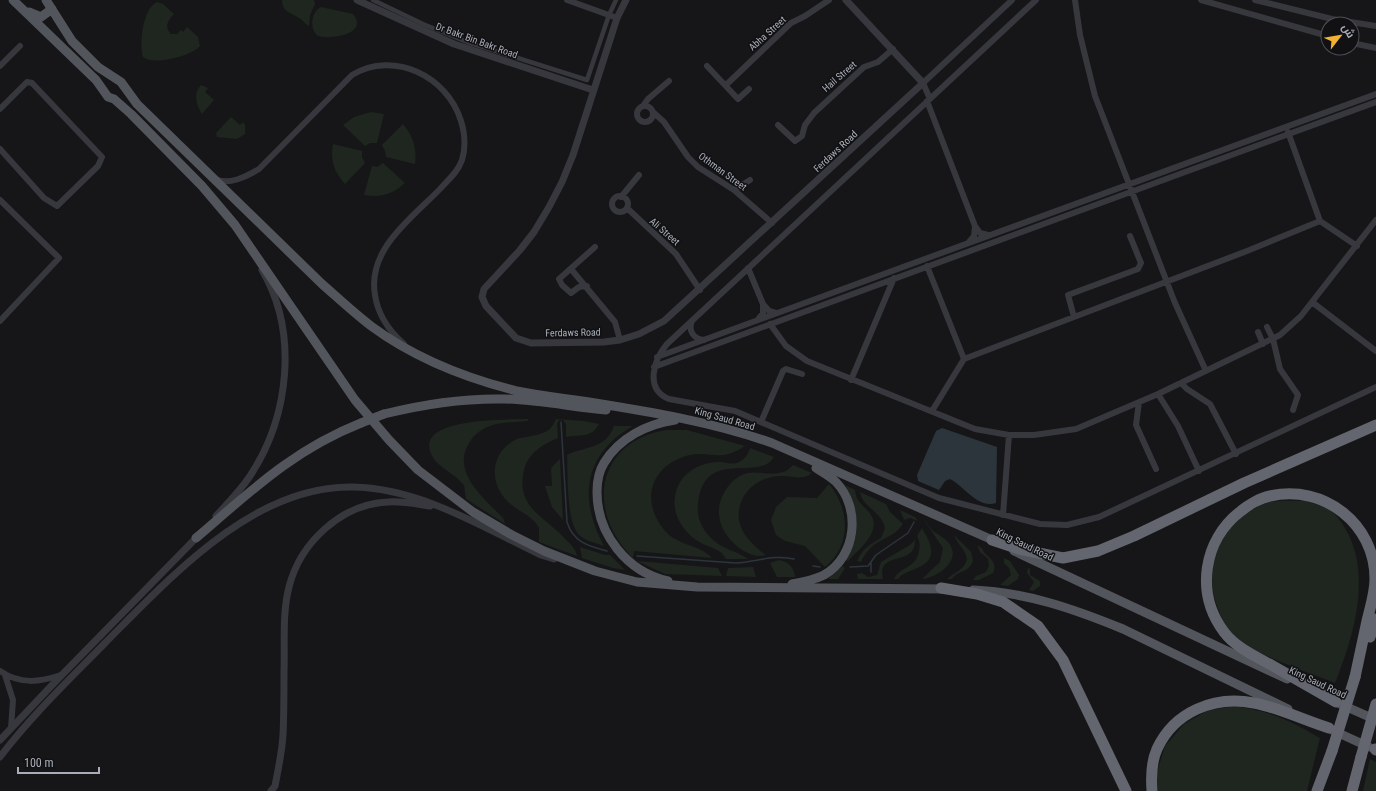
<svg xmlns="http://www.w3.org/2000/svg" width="1376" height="791" font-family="'Roboto Condensed',Cairo,sans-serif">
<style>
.green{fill:#1e261f}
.water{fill:#2c353c}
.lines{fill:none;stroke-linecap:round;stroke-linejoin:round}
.stream{stroke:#2c353c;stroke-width:1.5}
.pedestrian{stroke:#37383d;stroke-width:4.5}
.minor{stroke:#37383d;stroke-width:6}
.tertiary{stroke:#37383d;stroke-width:7}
.primary{stroke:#53555c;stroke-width:9}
.motorway{stroke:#63666e;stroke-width:11}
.primary-bridge{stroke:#53555c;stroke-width:9}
.motorway-bridge{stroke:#63666e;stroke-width:11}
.labels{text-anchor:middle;stroke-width:3;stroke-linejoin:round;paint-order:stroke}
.street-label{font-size:10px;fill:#a8adb8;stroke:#111113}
</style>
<rect width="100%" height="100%" fill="#161618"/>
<path class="green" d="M282,0H314L315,4L310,15L309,26C305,24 303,20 299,18C290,12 282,12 282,0Z
M157,2L163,4L174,14C168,20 164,27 171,34H177L181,30L183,32L187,27L198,37L200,46C192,56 153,66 143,57C139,44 143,8 157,2Z
M321,7L353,14C369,34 332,40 318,36C309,29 311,12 321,7Z
M201,85L208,88L205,92L214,100L202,114C196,105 193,93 201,85Z
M371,112L384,114L377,143H370L365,146L343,125L354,117Z
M231,117L240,125L243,122L245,125V134L237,139L217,137L216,133Z
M403,124C413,136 417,148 415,164L386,157L385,151L382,145Z
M333,144L362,151V157L365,163L345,184C334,172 330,160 333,144Z
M383,163L405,183C393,194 380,198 364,195L372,166L377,167Z
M529,419L527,421C517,422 506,422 496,424C487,426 476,432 471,440C449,471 483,497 503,518L505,524L466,499L464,485L460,481C453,473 440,468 434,459C406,416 509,420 529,419Z
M556,419L584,421L599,424C591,439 580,434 566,437V424L563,420H559L557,424L558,438C543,444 528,453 524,470C515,509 547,517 567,541C572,545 576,550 577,556L539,542V528L536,523C526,512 511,508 503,496C488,476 494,449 517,439C527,436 538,436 547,431C552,428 554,423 556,419Z
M614,426H633C584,454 578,498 604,546C596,543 585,541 579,535C566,522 568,474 567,455C587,445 605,450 614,426Z
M666,430H687L745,446C718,464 711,449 686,456C650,467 640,502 665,531C678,546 699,544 712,558L634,551L633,558C586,512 595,442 666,430Z
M750,448L774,457C759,483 704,446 698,504C696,518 703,531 713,540C723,549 737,551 748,559H726C721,549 711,548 701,543C683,533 670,513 676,492C681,472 702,461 721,462C728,463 733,465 739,462C745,459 748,454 750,448Z
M560,459L563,520L552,507L545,486H552L551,468Z
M793,465L812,473C802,481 794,476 783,476C762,475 742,489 739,510C736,530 752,545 766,555C756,558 746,553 738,547C727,538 718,525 719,510C719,502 723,494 727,488C746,462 762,478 783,472C787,471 790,468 793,465Z
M829,484C850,509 852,545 825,567L805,546L785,541L776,535L771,520L776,507L787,497L817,498Z
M845,485L855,490C856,500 860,503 867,510C886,529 860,548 848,561L845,560C863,536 858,510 845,485Z
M860,492L886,504L890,512L903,524C891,542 873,536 861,562L857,561C863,548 869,545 881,538L885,528C882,512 862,507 860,492Z
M1306,501C1314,504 1325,506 1332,511C1376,557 1358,626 1335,683C1308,672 1257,656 1236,637C1227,630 1221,617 1217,606C1202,564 1221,525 1261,505C1273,499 1292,501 1306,501Z
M900,510L915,517L918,521L910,518L904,520Z
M924,520C928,523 928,526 932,530C939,536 949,539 952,549C957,564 935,578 922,579L940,562L943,548Z
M922,528C932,545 939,560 915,569C908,572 903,573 898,579H894C900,566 916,569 919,551C920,546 920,541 917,536Z
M954,535L971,552L973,561C969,573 958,570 952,579H947C952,574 958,572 963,567C974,555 957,546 954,535Z
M915,540C916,568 876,549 883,579H858L857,574L862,573L868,577L877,575L881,562L910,545Z
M977,545L982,548C985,558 999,559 993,573L979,580H973L976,576L986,572L989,566L988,559L980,552Z
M580,547L605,555H610L625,570L613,568L582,558Z
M1004,558L1010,561L1019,575L1018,579L1008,586L1000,585L1011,575L1009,568L1004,563Z
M779,560C789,562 794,567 795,577H777L770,563Z
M637,561L718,568L722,576L665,574Z
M842,566L845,568L838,579H828Z
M753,567L756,577L726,576L728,568Z
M1028,568L1030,569V575L1040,581V586L1033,591L1029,590L1034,582L1027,573Z
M1233,706C1267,710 1290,720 1320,738L1307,791H1158L1157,772L1165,746L1184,724L1207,711Z
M1370,759L1376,762V791H1363Z"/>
<path class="water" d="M942,428L997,447L996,503C978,509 964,486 950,479L945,481L939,490L918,481L917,475L936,431Z"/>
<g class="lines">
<path class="stream" d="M561,422L567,522C573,542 588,546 607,551
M637,556L736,563C756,562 774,554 794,559
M871,563V572
M813,566L820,567
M850,567L868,566L876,555L908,533L914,522"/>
<path class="pedestrian" d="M373,0L423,24L467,42L587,80L609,15L616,0"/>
<path class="minor" d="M567,0L617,18
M1036,0L667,344C654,359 644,389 669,399L735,411L939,498L1040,524L1067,525L1099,517L1376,387
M1075,0L1080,35L1095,96L1175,303L1206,371
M1201,0L1328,36
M1255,0L1332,19L1376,26
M1352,43L1376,48
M0,66L20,46
M707,66L738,99L749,89
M726,85L791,23L805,16L829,0
M930,99L923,83L1012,0
M927,101L975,226
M637 114a8 8 0 1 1 16 0a8 8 0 1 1-16 0Z
M643,106L648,99L669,81
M0,109L27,82L32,83L102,157L98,166L57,206L44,198L0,149
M653,112L664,122L688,157L698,167L734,190L772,223
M778,125L795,141L802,136L805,125L814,113L864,67L878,62L893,49
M1288,132L1320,221L1357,246
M215,179C229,186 247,176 259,169L352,75C394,50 447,76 461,121C465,134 466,147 462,160C458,172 448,180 440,189C412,218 367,249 375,295C378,315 389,331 404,344
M734,190L750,180
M612 204a8 8 0 1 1 16 0a8 8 0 1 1-16 0Z
M621,197L639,175
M0,200L59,258L0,321
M627,208L676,254L700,290
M969,242L974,236L975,226L980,233L988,235
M927,266L964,359
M748,268L763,304
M571,269L615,322L620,340
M587,286L579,287L571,293L562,285L559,279L595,247
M1312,302L1376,351
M1074,317L1068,295L1138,269L1141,263L1130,236
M759,318L763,313V304L769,311L776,313
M692,321C688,330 693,339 704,340
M770,324L786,346L807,361L975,429L1009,435H1034L1076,429L1158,394L1280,335L1301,316L1376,220
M1267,327L1273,339L1280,369L1298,395L1293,410
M1258,332L1263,344
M657,357L1376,94
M654,367L1376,102
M851,380L894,278
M1181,383L1187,389L1210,404L1236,454
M1158,394L1178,426L1199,471
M1139,402L1136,425L1156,469
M932,411L964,359L1247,251L1320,221
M761,422L783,371L786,369L802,374
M1003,515L1009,435
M0,671C20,685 40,682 61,675
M5,675L13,700L11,728"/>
<path class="tertiary" d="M357,0L454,44L593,90
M626,0L617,18L573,155L562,182L549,207L534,232L520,250L484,289L482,297L486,306L516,338L531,343L604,342L620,340L639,334L664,321L923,83L846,0
M216,516C228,503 240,491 250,476C289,417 299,333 262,270
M0,740L55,682L198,536
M0,757C31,716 69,680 105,643C170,578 253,485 353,487C420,488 482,527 541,555L554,559
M271,791L275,786C278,770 282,752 283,735C284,714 284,693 284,672C285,644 282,614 289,587C300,543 341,504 388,502C402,501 416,504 430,506"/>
<path class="primary" d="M13,0L96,80L108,97L114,99L131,114L202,186L235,225L355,400L389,440L418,470L473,512L512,535L544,551L595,571L637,582L697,587L948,589
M46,0L72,41L98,67L121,82L137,104L322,284C338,298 354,313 371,326C413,357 465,378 517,391C541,396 565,398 589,402C651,412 713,422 772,443L997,542
M29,12L41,17L52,9
M384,414C424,404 464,398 505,399C539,400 573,407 606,410
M196,538C251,491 293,450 361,423
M1014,551L1287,679
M668,581C627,572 597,534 597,492C597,482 599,471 604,463C619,438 647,424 675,420
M792,584C803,582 814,580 824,575C857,556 861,508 836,482C830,476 822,472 816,468
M973,590C1026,592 1074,609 1123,629L1288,709
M1340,704L1376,720
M1332,730L1369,747"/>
<path class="motorway" d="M992,540L1019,549L1063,558L1098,551L1134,536L1244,483L1376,425
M941,588L977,594L1003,602L1038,626L1063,660L1126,791
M1370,637L1376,619
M1336,702C1315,690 1294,678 1273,666C1257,657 1236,648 1224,632C1195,593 1203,540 1241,511C1248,505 1260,498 1270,496C1324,484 1375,524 1375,579C1375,593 1370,608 1367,621C1363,640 1359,658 1355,677
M1375,749L1376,750
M1152,791C1151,777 1151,762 1157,749C1174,712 1214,695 1254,703C1277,707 1306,721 1329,728
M1317,791L1332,751
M1352,791L1361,757"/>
<path class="primary-bridge" d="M361,423L384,414"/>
<path class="motorway-bridge" d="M1332,751L1355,677
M1361,757L1376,704"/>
</g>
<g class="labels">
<g class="street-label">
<text transform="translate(767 33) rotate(-42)" y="4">Abha Street</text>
<text transform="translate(477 40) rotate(20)" y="4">Dr Bakr Bin Bakr Road</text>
<text transform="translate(839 76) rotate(-41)" y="4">Hail Street</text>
<text transform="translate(835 151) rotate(-43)" y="4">Ferdaws Road</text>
<text transform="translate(723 171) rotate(36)" y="4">Othman Street</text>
<text transform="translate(665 231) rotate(41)" y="4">Ali Street</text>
<text transform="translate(573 332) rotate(-1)" y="4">Ferdaws Road</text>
<text transform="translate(725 418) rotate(16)" y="4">King Saud Road</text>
<text transform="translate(1025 544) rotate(26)" y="4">King Saud Road</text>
<text transform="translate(1318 682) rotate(25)" y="4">King Saud Road</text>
</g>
</g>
<g transform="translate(1340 36) rotate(59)"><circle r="19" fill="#111113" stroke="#4d4f55"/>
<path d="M0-3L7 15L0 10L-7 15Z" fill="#f2b134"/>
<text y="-6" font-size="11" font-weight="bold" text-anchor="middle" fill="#a8adb8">ش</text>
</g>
<path d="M18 767v6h81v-6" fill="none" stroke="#a8adb8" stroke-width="2"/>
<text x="24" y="767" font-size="12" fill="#a8adb8" stroke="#111113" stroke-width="3" paint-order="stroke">100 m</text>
</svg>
